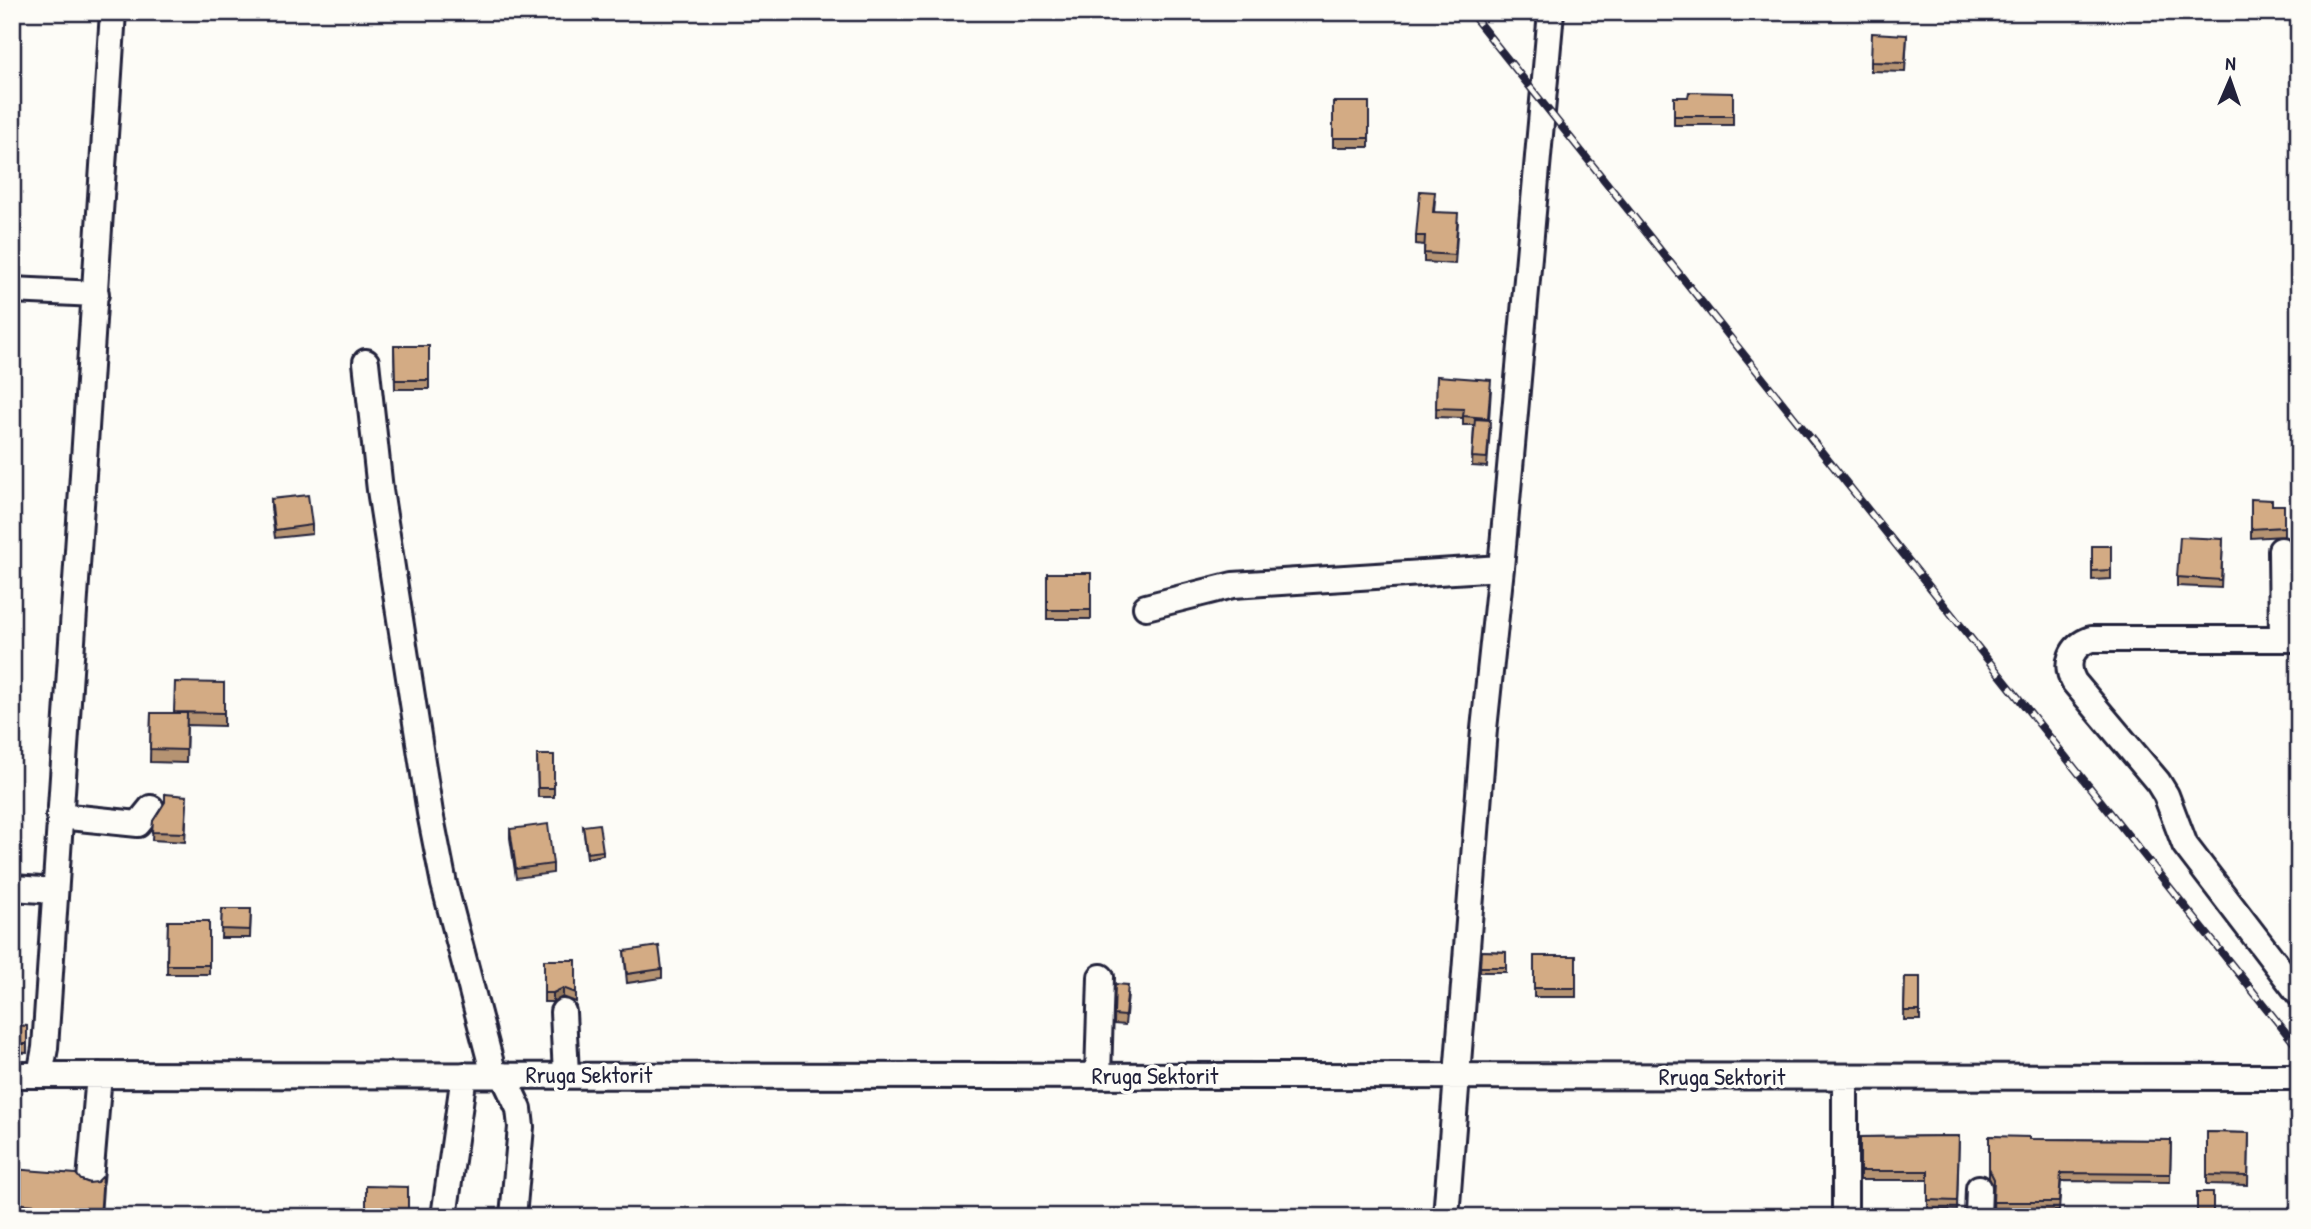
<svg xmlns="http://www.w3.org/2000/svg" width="2311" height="1229" font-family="'Patrick Hand',sans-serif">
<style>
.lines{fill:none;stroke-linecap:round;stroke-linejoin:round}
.minor-casing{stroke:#22223b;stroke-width:30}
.minor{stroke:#fdfcf7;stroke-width:24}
.rail-casing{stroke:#22223b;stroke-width:8}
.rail{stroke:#fdfcf7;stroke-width:5;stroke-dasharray:16;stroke-linecap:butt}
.wall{fill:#b59372;stroke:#22223b;stroke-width:2}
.shaded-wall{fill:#94785c;stroke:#22223b;stroke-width:2}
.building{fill:#d3ab84;stroke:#22223b;stroke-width:2}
.labels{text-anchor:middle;stroke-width:7;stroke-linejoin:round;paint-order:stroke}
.street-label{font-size:24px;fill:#22223b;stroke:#fdfcf7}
</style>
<rect width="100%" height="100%" fill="#fdfcf7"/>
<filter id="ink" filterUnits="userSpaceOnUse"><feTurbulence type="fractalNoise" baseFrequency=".0143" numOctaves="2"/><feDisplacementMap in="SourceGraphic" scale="14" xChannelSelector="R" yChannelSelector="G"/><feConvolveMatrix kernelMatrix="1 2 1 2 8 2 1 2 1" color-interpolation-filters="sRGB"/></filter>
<g filter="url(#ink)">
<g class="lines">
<g class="minor-casing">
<path id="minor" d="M12,290L96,294
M366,362L380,490L430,813L444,884L494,1075
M2281,550L2282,639
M1146,607L1233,585L1501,568
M2299,639H2091C2071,646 2064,664 2074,682L2158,782L2166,795L2185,845L2299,994
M59,816L138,824L151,808
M14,888L55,891
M563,1012L566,1075
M12,1075L2299,1077
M40,1075L45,1048C67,702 92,358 113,12
M503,1075L519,1109L521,1127L513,1217
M1098,1076L1101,977
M1845,1077V1217
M90,1180L99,1075
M444,1217L464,1075
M1446,1217L1484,729L1501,568L1551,12
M1978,1217L1979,1188"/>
</g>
<use href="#minor" class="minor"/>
<g class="rail-casing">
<path id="rail" d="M1470,12L2299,1049"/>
</g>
<use href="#rail" class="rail"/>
</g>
<path class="wall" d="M1907,35L1905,72L1871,71V62Z
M1733,93V125H1674V97H1688Z
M1333,102H1369V147H1333Z
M1435,200L1434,212L1458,222L1455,264L1424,262V245L1416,244V236Z
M394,346H429V389H395Z
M1437,376L1491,389L1489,420L1490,429L1487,467L1472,466L1474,425H1463V418L1436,417Z
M271,499L312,525V534L275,538L271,508Z
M2251,499L2272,505H2284V536L2251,538Z
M2223,539L2221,588L2177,586V577Z
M2092,546H2111V579L2092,580Z
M1047,573H1091V619H1047Z
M224,683V726L187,725L186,763L150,762L151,713H174Z
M537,755H554V797H538Z
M165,794L187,804L185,842L152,840L153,821L165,803Z
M583,826L603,851V855L587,858Z
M510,829L553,864V873L516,878L510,838Z
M222,909H251L250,938H221Z
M168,921H209V974H167Z
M624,951L662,969V978L627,983Z
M1481,951L1506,952V972H1480Z
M1534,956H1576V997H1534Z
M544,960H576V1002L563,997L553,1002H544Z
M1905,977H1920V1020H1904Z
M1115,984L1128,994L1125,1025L1114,1024Z
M12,1025L27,1026V1053L12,1052Z
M2207,1132L2249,1133L2248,1185L2207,1184Z
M1959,1136L1957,1210L1928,1209V1180H1860V1137Z
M1989,1136L2030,1139L2171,1140L2170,1182L2061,1181L2059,1211H1993L1994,1187L1989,1178Z
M12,1169L81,1180L103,1187L101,1217H40L12,1215Z
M408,1187V1217H366V1215Z"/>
<path class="shaded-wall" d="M563,988V997L553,1002V993Z"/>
<path class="building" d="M1872,33L1907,35L1905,63L1871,62Z
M1689,92L1733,93V116H1674V97H1688Z
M1333,102H1369V138H1333Z
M12,184H13V217H12Z
M1420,191L1435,192L1433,212L1458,213L1455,255L1424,253L1425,236H1416Z
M394,346H429V380H395Z
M1437,376L1491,380L1488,418L1463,416L1464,409L1436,408Z
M1475,419L1490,420L1487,458L1472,457Z
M308,495L312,525L275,530L271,499Z
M2251,499L2272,500V505H2284V527L2251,529Z
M2180,537L2223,539L2221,580L2177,577Z
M2092,546H2111V570L2092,571Z
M1047,573H1091V610H1047Z
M175,682L224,683V713L174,712Z
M151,713H187L186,750L150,749Z
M537,755H554V788H538Z
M165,794L187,796L185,833L152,832L153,821L165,802Z
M548,824L553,864L516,869L510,829Z
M599,824L603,851L587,853L583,826Z
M222,909H251L250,930L221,929Z
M168,921H209V965H167Z
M659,946L662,969L627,974L624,951Z
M1481,951L1506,952V967H1480Z
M1534,956H1576V988H1534Z
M544,960H576V993L563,988L553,993H544Z
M1905,977H1920V1011H1904Z
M1115,984L1128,985L1125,1016L1114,1015Z
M12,1025L27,1026V1044H12Z
M2207,1132L2249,1133L2248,1176L2207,1175Z
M1959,1136L1957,1201L1928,1200V1171H1860V1137Z
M1989,1136L2030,1137V1139L2171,1140L2170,1174L2061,1173L2059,1202H1993L1994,1179L1989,1169Z
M12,1169L76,1174L81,1180L89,1183L97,1182L103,1176L100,1217H58L59,1207L12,1203Z
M366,1186L408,1187V1216L366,1215Z
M2197,1192H2213V1217H2197Z"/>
</g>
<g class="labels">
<g class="street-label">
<text x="589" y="1083">Rruga Sektorit</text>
<text x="1155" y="1084">Rruga Sektorit</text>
<text x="1722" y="1085">Rruga Sektorit</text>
</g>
</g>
<rect width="2311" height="1229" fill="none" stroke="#fdfcf7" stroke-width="42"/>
<rect x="21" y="21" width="2269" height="1187" fill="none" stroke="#22223b" stroke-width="2.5" filter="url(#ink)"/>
<g transform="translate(2230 80) rotate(2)" stroke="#fdfcf7" stroke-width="5" paint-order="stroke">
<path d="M0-5L12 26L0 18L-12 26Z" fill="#22223b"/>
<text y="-10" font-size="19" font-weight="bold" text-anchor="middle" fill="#22223b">N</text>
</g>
</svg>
